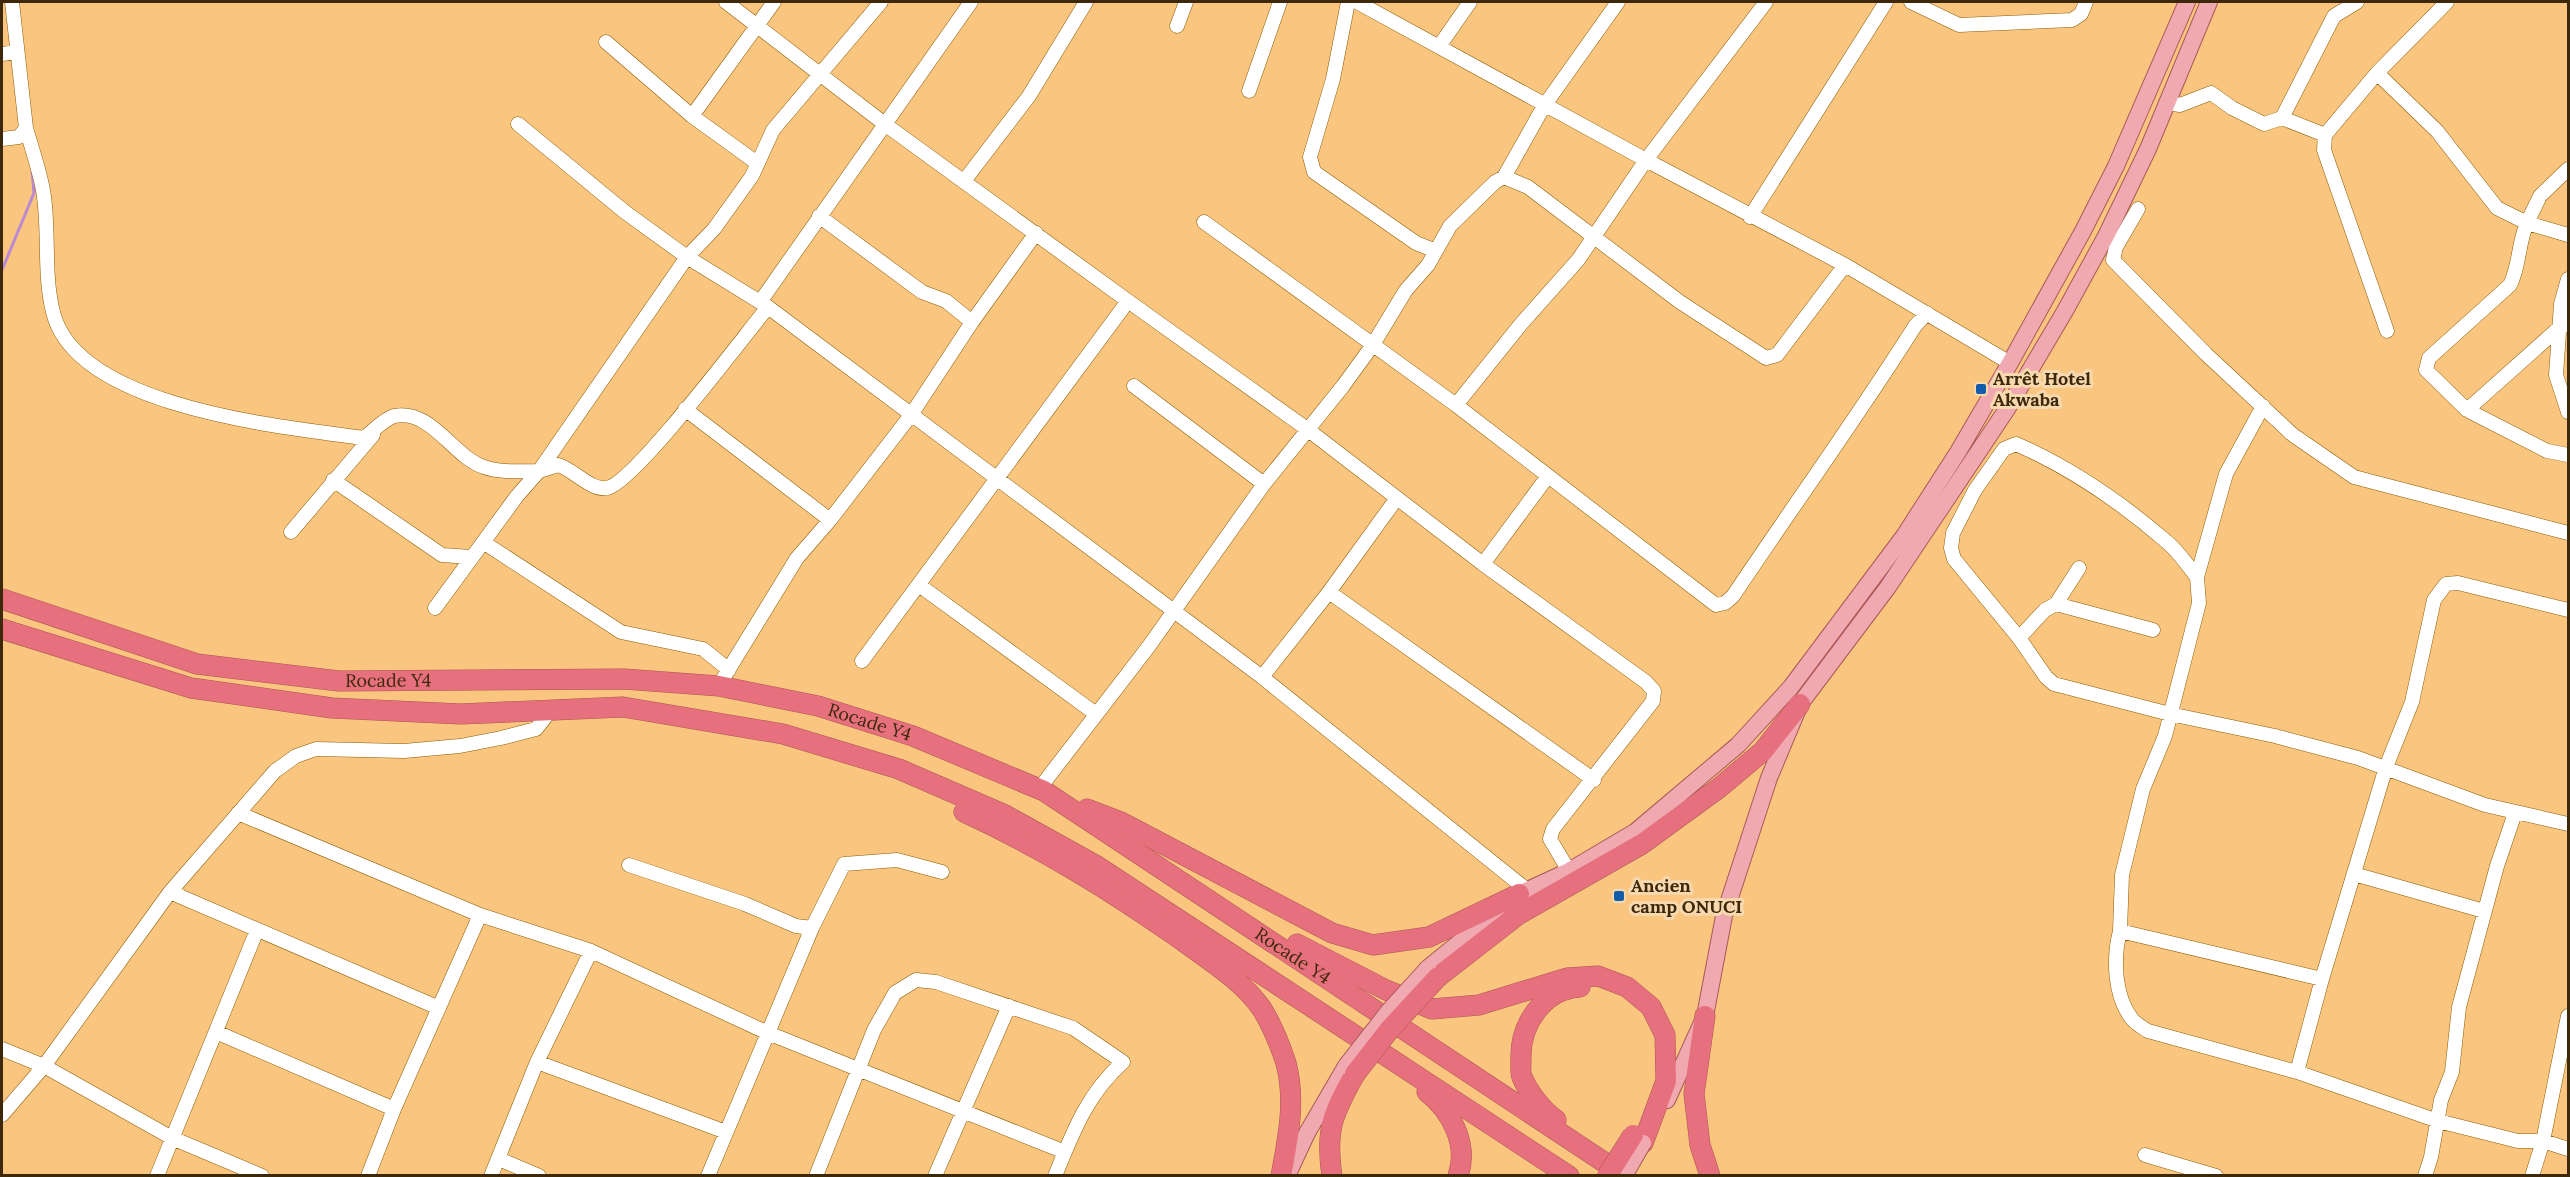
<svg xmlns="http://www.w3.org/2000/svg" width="2570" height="1177" font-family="Lora,serif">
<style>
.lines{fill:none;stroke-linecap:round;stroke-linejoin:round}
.stream{stroke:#bb8ad2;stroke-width:3}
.minor-casing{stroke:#8a5c05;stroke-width:15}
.major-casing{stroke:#ab5755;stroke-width:18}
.highway-casing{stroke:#ab5755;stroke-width:21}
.minor{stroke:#fff;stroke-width:14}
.major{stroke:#f0a9b1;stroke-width:16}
.highway{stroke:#e6707d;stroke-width:20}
.major-bridge-casing{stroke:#ab5755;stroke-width:18;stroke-linecap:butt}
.highway-bridge-casing{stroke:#ab5755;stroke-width:21;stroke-linecap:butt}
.major-bridge{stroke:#f0a9b1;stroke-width:16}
.highway-bridge{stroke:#e6707d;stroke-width:20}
.poi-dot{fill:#125cab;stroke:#f7d8af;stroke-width:2}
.labels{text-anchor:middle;stroke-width:6;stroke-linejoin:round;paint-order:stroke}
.poi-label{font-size:18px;font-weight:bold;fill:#3d290a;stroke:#f7d8af;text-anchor:start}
.street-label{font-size:18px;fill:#3d290a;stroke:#f7d8af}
</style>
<rect width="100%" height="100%" fill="#fac67f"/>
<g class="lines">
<path class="stream" d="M2,270L34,193L32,170"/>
<g class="minor-casing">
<path id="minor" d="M726,2L886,125L1128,301
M1348,2L1333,79L1310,157L1314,172L1416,243L1436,251
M1357,2L1646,160L1766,2
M1911,2L1959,25L2072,20L2081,14L2086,2
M1177,26L1186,2
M606,42L692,116L757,163
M1440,45L1470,2
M2,54L17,52
M2377,73L2437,131L2497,208L2527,223C2518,243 2520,265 2510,285L2429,358L2426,370L2467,410L2560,327L2568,324
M1249,91L1280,2
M2168,103L2180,105L2211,93L2232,108L2264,124L2282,118L2325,135L2377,73L2447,2
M692,116L774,2
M2282,118L2334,16L2357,2
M518,124L625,212L687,257L768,307L1262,677L1527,890
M26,128C32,149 39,169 43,190C50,230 43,272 53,312C76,408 284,427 364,438C372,432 384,419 394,416C431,408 453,457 484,467C500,473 522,471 539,471L687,257L714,229L752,176L773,130L881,2
M2325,135L2324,150L2387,331
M2,139L19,137L26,128L12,2
M2568,169L2540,196L2527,223L2568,235
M1504,177L1544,106L1618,2
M964,181L1029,96L1086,2
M2138,209L2116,247L2113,260L2206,354L2293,435L2354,477L2568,533
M819,216L922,292L946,301L972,322
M1750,217L1886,2
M1204,222L1456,405L1716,605L1725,603L1733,596C1793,506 1857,418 1915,326L1927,313
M2568,279L2561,304L2556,375L2568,412
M760,302L971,2
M1134,386L1264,484
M1456,405L1521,324L1578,260L1646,160L1845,265L2010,363
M2263,406L2226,474L2197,577L2199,603L2165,736L2143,789L2122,875L2120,931L2322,979L2297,1072
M685,409L830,520L911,415L972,322L1036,233
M2467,410L2547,451L2568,455
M333,480L442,555L471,557
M1397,498L1329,592L1594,780
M291,532L373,435
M483,542L621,632L703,649L729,670
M1483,564L1548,476
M2197,577C2188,566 2179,552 2167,542C2123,504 2069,467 2016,444L2004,449L1975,490L1953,533L1951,548L1954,559L2019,638L2046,677L2054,684L2170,714L2275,736L2358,758L2485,805L2568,824
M919,585L1096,714
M2056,604L2079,568
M435,608L517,496L539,471L558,465C573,469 591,491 607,488C634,483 744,336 768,307
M2019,638L2045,610L2056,604L2153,630
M862,661L1128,301L1307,429L1483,564L1646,682L1654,691L1653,701L1553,829L1550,839L1569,871
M724,677L797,558L830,520
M1262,677L1329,592
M1039,789L1149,646L1264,484L1343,386L1372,346L1406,290L1428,265L1450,226L1495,182L1504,177L1528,187L1680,302L1766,358L1777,355L1845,265
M238,813L480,915L591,951L768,1033L1065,1152
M629,865L745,904L796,926L812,928
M2354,874L2484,911
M170,892L439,1008
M2120,931C2113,958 2114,996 2132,1019C2136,1024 2143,1028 2148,1031L2297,1072L2438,1121L2518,1141H2543L2568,1149
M2322,979L2386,767L2412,702L2434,600L2446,584L2458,583L2568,610
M216,1032L394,1109
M2,1049L44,1066L172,1138L262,1176
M537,1062L726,1132
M2,1115L44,1066L170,892L275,771L296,756L316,749L404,751L460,746L501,738L536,729L551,710
M2145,1155L2216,1176
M499,1159L539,1176
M157,1176L257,930
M368,1176L394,1109L480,915
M491,1176L537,1062L591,951
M708,1176L812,928L844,864L897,860L942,872
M816,1176L874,1030L895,993L916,980L936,982L1073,1028L1123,1062C1087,1094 1073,1132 1055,1176
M935,1176L1009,1006
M2425,1176L2431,1157L2441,1100L2452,1072L2459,1007L2497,866L2515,813
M2532,1176L2543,1141L2568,1016"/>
</g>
<g class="major-casing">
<path id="major" d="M1428,968L1519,894L1569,871L1635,832L1738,745L1791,687L1904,536L1958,452L2010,363L2083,231L2116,166L2187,2
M1667,1100L1705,1016L1724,916L1769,778L1800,704L1888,587L2007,409L2065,311L2106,236L2148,149L2209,2
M1287,1176L1307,1133L1346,1066"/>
</g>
<g class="highway-casing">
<g id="highway">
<path id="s1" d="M2,599L197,664L339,681L624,679L719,686L818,706L913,736L1044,791L1625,1176"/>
<path d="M2,629L191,688L332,708L461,714L623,707L783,734L899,769L1005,815L1097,866L1569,1176"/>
<path d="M1087,809L1121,822L1332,933L1373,945L1429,937L1519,894"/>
<path d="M964,812C1044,849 1112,891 1183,941C1210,961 1243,981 1262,1009C1272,1025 1280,1045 1286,1063C1296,1101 1288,1138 1281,1176"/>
<path d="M1297,944L1386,990L1432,1009L1479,1005L1567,978L1598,976L1627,987L1651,1007L1665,1035L1666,1081L1643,1143"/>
<path d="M1438,977L1519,914L1642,844L1719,788L1763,751L1800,704"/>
<path d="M1705,1016L1694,1094L1700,1145L1710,1176"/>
<path d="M1427,1092C1451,1110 1469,1145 1458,1176"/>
<path d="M1556,1120C1543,1111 1528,1092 1522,1077C1520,1072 1521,1064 1521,1058C1520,1024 1544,989 1580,987"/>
<path d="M1332,1176C1325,1130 1333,1113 1355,1074"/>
</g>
</g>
<use href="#minor" class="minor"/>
<use href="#major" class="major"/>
<use href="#highway" class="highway"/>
<g class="major-bridge-casing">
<path id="major-bridge" d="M1346,1066L1388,1012L1428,968
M1624,1176L1643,1143"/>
</g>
<g class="highway-bridge-casing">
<path id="highway-bridge" d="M1355,1074L1390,1029L1438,977
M1607,1176L1633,1135"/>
</g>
<use href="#major-bridge" class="major-bridge"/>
<use href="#highway-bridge" class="highway-bridge"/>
</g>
<g class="poi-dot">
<rect x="1975" y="383" width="12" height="12" rx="3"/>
<rect x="1613" y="890" width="12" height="12" rx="3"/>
</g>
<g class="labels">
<g class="poi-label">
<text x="1993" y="385">Arrêt Hotel<tspan x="1993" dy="21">Akwaba</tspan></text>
<text x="1631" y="892">Ancien<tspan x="1631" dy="21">camp ONUCI</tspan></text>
</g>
<g class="street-label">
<text dy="6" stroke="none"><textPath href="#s1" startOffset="398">Rocade Y4</textPath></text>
<text dy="6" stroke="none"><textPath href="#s1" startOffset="884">Rocade Y4</textPath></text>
<text dy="6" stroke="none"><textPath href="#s1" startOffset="1370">Rocade Y4</textPath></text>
</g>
</g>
<rect width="2570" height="1177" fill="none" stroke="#3d290a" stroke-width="6"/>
</svg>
